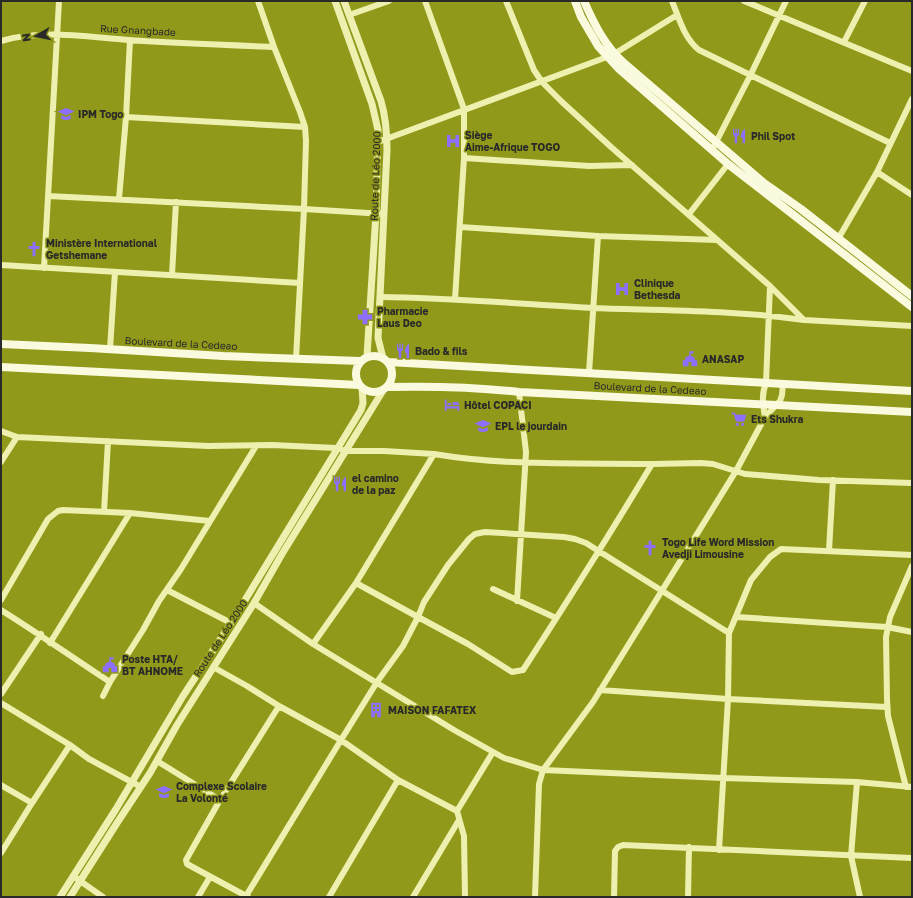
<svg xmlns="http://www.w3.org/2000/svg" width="913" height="898" font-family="'Golos Text',sans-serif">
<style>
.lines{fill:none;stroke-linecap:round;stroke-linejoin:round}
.minor{stroke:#eef0b0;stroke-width:6}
.tertiary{stroke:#eef0b0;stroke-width:7}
.secondary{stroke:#fafbde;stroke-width:8}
.labels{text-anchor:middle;stroke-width:3;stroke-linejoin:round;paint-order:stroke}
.street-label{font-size:10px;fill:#292929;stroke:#91991b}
.poi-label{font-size:10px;font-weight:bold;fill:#292929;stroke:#91991b;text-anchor:start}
</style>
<rect width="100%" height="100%" fill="#91991b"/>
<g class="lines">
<path class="minor" d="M258,1L274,47L300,112L305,127L306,141L304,209L296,359
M425,1L464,109V158L455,299
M506,1L534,70L542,82L561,101L611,147L770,286L804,320L912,326
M672,1C679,18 684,38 699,50L890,143
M744,1L912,71
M349,15L389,1
M1,41C42,29 86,37 128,40C177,43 226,45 274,47
M844,42L865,1
M614,54L677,15
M126,117L305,127
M378,142L607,57
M712,150L750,76L786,1
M464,158L589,166L632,165
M877,172L912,195
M48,196L304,209L384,214
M119,199L126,117L130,40
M689,214L728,164
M460,227L598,236L717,240
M838,239L877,172L912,99
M1,265L300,283
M44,268L59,1
M172,275L176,202
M380,297C452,298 523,304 595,308C665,311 735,310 804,320
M110,349L115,272
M589,373L598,236
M765,417C763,405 761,395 766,383L770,286
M1,431L17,437L208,446L272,445L336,448L346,451H384L434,454
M1,462L17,437
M652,464C581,463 504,466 434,454L356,583L418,617L468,644L512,672L523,670C567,602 610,534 652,464L701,463L713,464L745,474L819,480L912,483
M104,512L108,441
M829,551L833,480
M493,589L556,618
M167,590L231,623
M1,600L48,519L58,511L63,510L130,513L210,521
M517,601L526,452L519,392
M254,603L313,644L454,730L504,758L543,770L723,778L857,782L912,787
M1,610C38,633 73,658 110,682
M737,617L887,627L912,632
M50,643L130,513
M313,644L356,583
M213,667L247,686L279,706L341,740L398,780L457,811L464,836L465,897
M600,690L728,699L887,707
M1,694L41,634
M103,696L110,682L143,630L159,601L181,569L256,446
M1,703L70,745L89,759L141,787
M157,761L220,800
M857,782L851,856L860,897
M1,785L32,803
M906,787L888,716L887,699L886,637L890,617L912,566
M457,811L493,752
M719,850L728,699L729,633L751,580L770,557L781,549L912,555
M1,853L32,803L70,745
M73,876L103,897
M246,896L341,740L377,682L403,646L418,617L424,602L448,565L469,539L475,534L485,532L564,537L575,539L586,543L729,633
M198,897L210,877
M248,897L187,864L186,860L220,800L279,706
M329,897L398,780
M413,897L459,820
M535,897L539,784L543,770L593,702L736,471L765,417L780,401L782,395L783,384
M614,897L615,851L618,847L623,845L912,858
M688,897L689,847"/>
<path class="tertiary" d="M335,1L372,104L378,130L376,213L367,356
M344,1L381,101C386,118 387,133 387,150L378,338L383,358
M60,897L116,809L183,696L231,623L361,410L363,403L362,388
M70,897L117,823L150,773L177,725L254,603L282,554L384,389"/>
<path class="secondary" d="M575,1L581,17L598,46L619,69L728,164L912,307
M584,1C594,24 605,46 624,63L764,183L801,209L912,296
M1,344L90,348L223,356L360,361
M356 374a18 18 0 1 1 36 0a18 18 0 1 1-36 0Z
M388,362L912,391
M1,367L359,385
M387,387C431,386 475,387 519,392L912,412"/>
</g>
<defs>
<g id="university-bare" transform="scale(1.2)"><path d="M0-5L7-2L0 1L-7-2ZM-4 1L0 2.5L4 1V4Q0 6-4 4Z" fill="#8d70ff" stroke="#91991b" stroke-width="2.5" paint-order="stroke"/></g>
<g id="restaurant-bare" transform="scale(1.2)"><path d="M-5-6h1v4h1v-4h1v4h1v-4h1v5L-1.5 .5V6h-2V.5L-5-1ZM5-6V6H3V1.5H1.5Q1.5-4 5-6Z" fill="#8d70ff" stroke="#91991b" stroke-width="2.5" paint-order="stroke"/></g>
<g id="hospital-bare" transform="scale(1.2)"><path d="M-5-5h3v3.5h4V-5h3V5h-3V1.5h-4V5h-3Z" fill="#8d70ff" stroke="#91991b" stroke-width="2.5" paint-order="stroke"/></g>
<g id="church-bare" transform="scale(1.2)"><path d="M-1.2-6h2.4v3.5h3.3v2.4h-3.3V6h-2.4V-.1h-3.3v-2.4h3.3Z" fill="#8d70ff" stroke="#91991b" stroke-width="2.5" paint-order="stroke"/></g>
<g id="pharmacy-bare" transform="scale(1.2)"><path d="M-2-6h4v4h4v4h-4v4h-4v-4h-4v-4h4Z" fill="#8d70ff" stroke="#91991b" stroke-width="2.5" paint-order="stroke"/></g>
<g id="civic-bare" transform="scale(1.2)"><path d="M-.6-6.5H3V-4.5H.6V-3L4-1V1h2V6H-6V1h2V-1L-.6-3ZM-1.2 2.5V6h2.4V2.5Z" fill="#8d70ff" stroke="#91991b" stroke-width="2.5" paint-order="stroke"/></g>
<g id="hotel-bare" transform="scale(1.2)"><path d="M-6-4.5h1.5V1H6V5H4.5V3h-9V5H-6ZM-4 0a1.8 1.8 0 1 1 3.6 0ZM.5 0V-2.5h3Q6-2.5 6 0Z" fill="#8d70ff" stroke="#91991b" stroke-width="2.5" paint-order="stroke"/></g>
<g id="supermarket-bare" transform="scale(1.2)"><path d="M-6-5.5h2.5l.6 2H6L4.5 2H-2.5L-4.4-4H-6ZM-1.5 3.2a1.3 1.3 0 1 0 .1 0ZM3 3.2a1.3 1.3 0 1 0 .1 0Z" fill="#8d70ff" stroke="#91991b" stroke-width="2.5" paint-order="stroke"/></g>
<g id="school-bare" transform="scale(1.2)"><path d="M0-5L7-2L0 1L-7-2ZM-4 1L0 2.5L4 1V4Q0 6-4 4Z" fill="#8d70ff" stroke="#91991b" stroke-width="2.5" paint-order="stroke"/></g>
<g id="building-bare" transform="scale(1.2)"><path d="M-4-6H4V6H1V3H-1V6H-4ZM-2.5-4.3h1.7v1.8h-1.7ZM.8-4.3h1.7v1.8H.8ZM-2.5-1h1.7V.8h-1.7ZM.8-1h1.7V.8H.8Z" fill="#8d70ff" stroke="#91991b" stroke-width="2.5" paint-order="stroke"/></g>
</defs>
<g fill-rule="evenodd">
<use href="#university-bare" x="66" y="114"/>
<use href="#restaurant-bare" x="739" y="136"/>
<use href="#hospital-bare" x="453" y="141"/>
<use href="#church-bare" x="34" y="249"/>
<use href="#hospital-bare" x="622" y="289"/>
<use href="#pharmacy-bare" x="365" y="317"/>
<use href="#restaurant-bare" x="403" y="351"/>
<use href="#civic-bare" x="690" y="359"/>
<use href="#hotel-bare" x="452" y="405"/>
<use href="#supermarket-bare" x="739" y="419"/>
<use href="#school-bare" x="483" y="426"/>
<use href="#restaurant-bare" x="340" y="484"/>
<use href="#church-bare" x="650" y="548"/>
<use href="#civic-bare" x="110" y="665"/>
<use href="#building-bare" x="376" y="710"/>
<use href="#school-bare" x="164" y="792"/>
</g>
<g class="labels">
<g class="street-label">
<text transform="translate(138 30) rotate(3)" y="4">Rue Gnangbade</text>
<text transform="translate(375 176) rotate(-88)" y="4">Route de Léo 2000</text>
<text transform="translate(181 343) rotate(3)" y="4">Boulevard de la Cedeao</text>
<text transform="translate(650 388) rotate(3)" y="4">Boulevard de la Cedeao</text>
<text transform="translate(220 638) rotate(-57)" y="4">Route de Léo 2000</text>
</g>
<g class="poi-label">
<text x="78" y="118">IPM Togo</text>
<text x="465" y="139">Siège<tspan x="465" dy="12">Aime-Afrique TOGO</tspan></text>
<text x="751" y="140">Phil Spot</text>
<text x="46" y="247">Ministère International<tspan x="46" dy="12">Getshemane</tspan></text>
<text x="634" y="287">Clinique<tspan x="634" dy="12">Bethesda</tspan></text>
<text x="377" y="315">Pharmacie<tspan x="377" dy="12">Laus Deo</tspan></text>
<text x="415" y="355">Bado &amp; fils</text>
<text x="702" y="363">ANASAP</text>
<text x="464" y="409">Hôtel COPACI</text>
<text x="751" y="423">Ets Shukra</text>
<text x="495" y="430">EPL le jourdain</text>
<text x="352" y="482">el camino<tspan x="352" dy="12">de la paz</tspan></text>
<text x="662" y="546">Togo Life Word Mission<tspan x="662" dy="12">Avedji Limousine</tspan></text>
<text x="122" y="663">Poste HTA/<tspan x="122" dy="12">BT AHNOME</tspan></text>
<text x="388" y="714">MAISON FAFATEX</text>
<text x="176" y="790">Complexe Scolaire<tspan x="176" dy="12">La Volonté</tspan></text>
</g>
</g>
<rect width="913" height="898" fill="none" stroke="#292929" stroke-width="4"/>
<g transform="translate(36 36) rotate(261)" stroke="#91991b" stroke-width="3" paint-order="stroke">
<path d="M0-3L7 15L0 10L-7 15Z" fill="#292929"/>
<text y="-6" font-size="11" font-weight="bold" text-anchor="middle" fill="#292929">N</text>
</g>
</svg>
